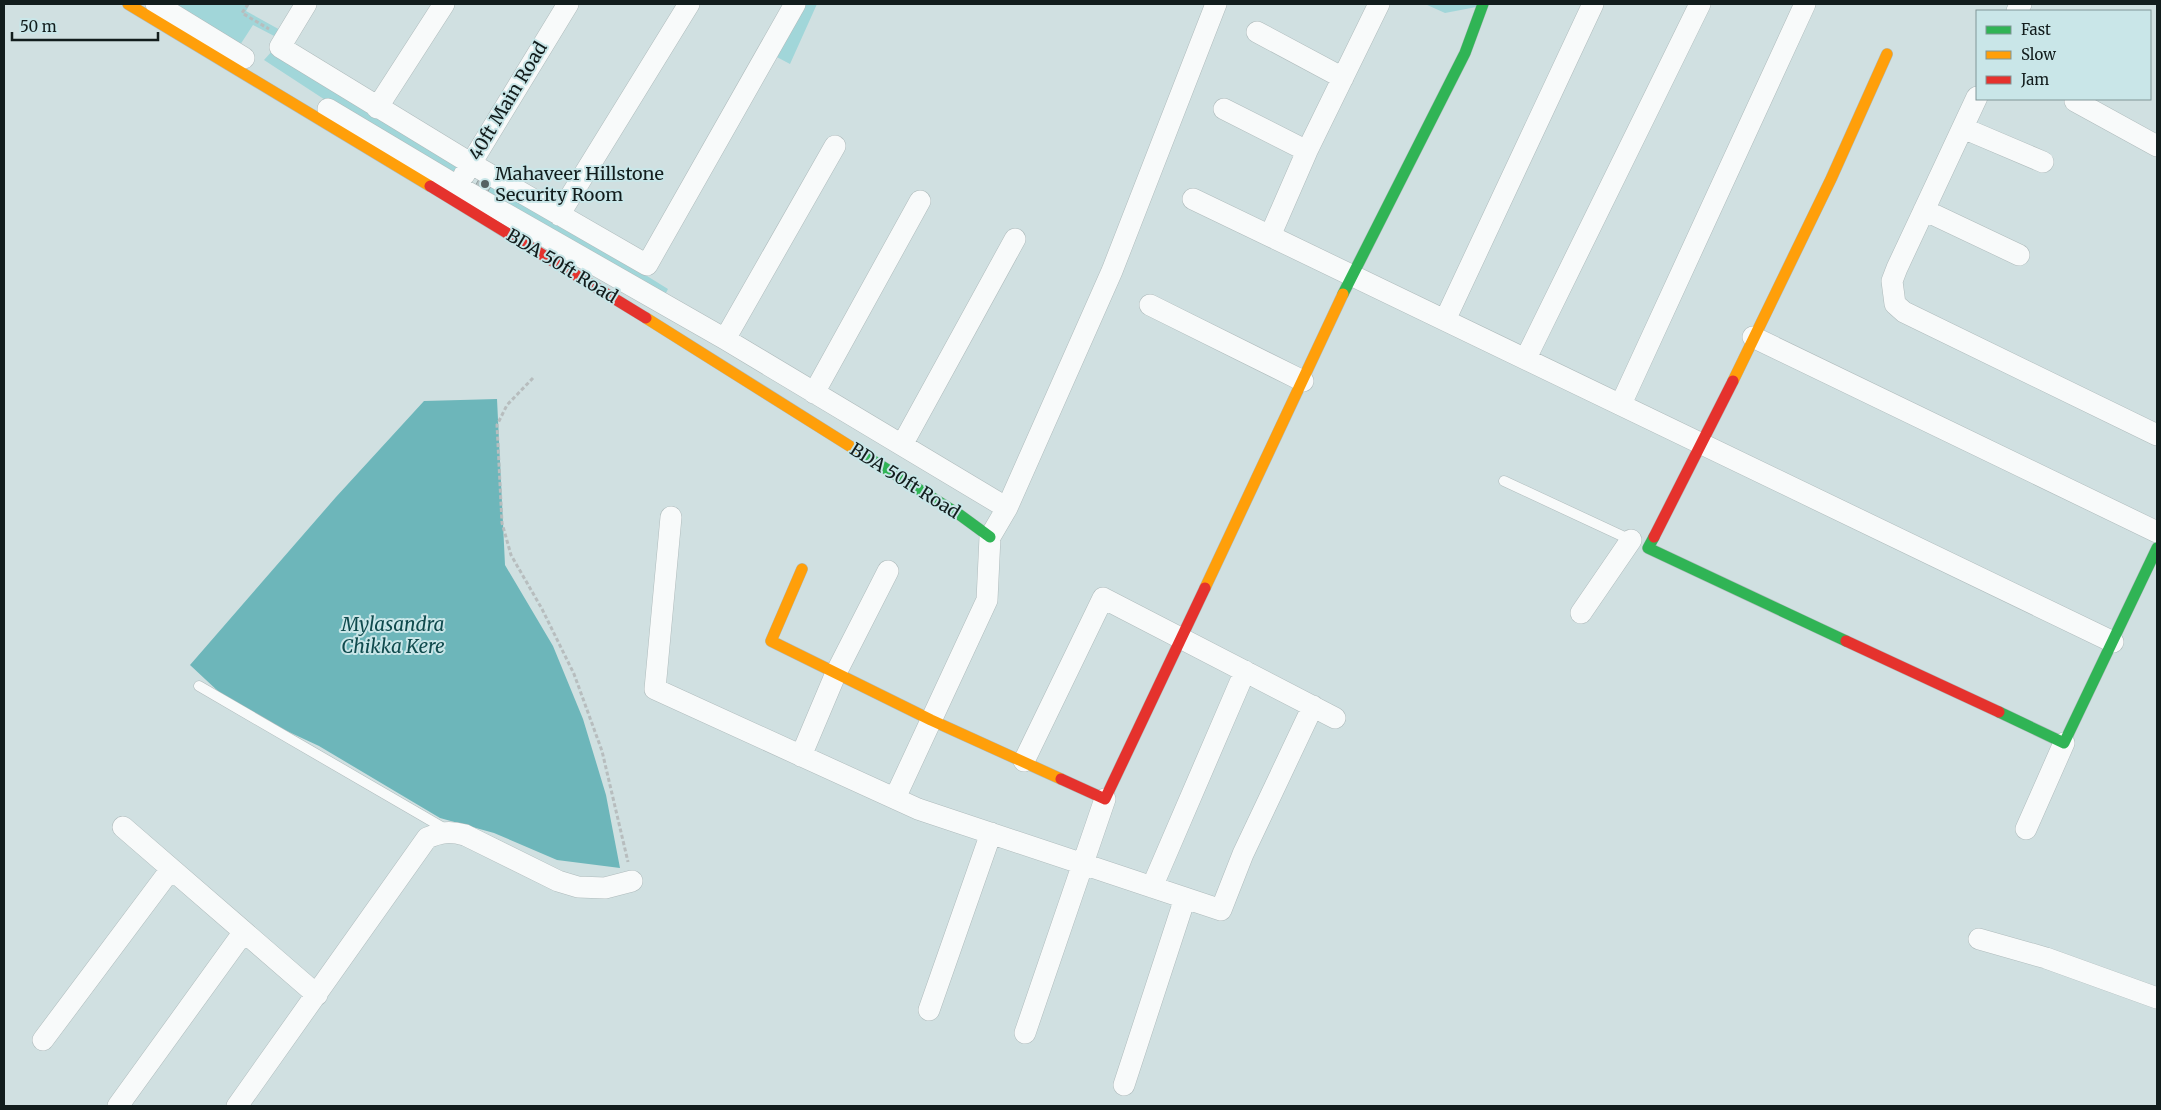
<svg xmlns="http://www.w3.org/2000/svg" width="2161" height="1110" font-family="Merriweather,serif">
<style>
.green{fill:#a1d6d9}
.water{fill:#6db6ba}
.building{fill:#b3c0c1;stroke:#929fa0}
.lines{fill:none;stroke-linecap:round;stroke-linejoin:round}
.lane-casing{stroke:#afbbbc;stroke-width:11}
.street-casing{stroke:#afbbbc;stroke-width:22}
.fast-casing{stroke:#afbbbc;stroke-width:12}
.slow-casing{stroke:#afbbbc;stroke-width:12}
.jam-casing{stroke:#afbbbc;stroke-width:12}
.path{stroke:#b7bdbe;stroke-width:3;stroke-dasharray:4 2.5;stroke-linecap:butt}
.lane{stroke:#f8fafa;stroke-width:10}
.street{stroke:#f8fafa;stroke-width:21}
.fast{stroke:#30b455;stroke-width:11}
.slow{stroke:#ff9f0a;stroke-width:11}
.jam{stroke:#e5322d;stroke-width:11}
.poi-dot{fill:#546162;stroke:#c9e6e8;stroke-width:2}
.labels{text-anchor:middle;stroke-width:4;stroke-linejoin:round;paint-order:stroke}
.street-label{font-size:18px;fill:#121d1d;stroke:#c9e6e8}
.poi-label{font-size:18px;fill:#121d1d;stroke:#c9e6e8;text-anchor:start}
.water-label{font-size:19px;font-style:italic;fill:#0f4a4d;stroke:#c9e6e8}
</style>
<rect width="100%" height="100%" fill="#d0e0e1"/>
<path class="green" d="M170,4H250L246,11L282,31L278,38L253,25L240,45Z
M798,4H817L790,64L773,55Z
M1425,4H1492L1445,13Z
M273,50L470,163L457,186L264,60Z
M494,181L668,289L663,299L487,193Z"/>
<path class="water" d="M497,399L505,565L553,646L583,719L606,795L620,868L557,860L494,833L440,818L319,746L235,707L190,665L336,497L424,401Z"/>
<path class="building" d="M482,174L494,181L487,193L475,186Z"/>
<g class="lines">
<g class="lane-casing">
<path id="lane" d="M1504,481L1633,541
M199,686L447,830"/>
</g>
<g class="street-casing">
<path id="street" d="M156,4L244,58
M306,4L280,47L470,163L647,265L795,4
M1379,4L1307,151L1270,236L2113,642
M2017,11L2021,4
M1257,32L1343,78
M1977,97L1897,268L1892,281L1895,304L1904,312L2157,435
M2075,101L2157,146
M377,108L444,4
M328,109L457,186L725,339L1007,508
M1224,109L1307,151
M1963,128L2043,162
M464,175L568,4
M1193,199L1270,236
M1924,210L2019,255
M559,215L689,4
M1150,305L1303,381
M1445,320L1593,4
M1753,337L2157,532
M725,339L835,146
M1526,358L1700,4
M814,393L920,201
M1621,404L1805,4
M902,445L1015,239
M671,517L655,689L918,809L1221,910L1243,854L1313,706
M1581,613L1631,540
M801,756L836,673L888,571
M1024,761L1103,598L1335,718
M895,798L987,600L990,537L1007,508L1112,271L1216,4
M123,827L317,995
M2026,829L2064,743
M1152,887L1245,671
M1979,939L2046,958L2157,998
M929,1010L991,833
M1025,1033L1105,799
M43,1040L171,869
M1124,1085L1185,898
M118,1106L243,933
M237,1106L427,838C441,832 450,831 465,835L558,881L578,887L605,888L632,881"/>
</g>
<g class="fast-casing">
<path id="fast" d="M1343,294L1465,53L1483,4
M856,450L960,515L990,537
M1654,537L1648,548L1846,641
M1999,712L2064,743L2157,548"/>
</g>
<g class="slow-casing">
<path id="slow" d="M128,4L430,186
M646,318L856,450
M1733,381L1831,179L1887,54
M802,569L771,641L931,720L1061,779
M1205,588L1343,294"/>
</g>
<g class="jam-casing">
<path id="jam" d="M430,186L646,318
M1654,537L1733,381
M1846,641L1999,712
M1061,779L1105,799L1205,588"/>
</g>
<path class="path" d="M248,4L242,13L269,29
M533,378L507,405L497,425L502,523L511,555L542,609L574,674L602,751L628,862"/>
<use href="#lane" class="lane"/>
<use href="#street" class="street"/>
<use href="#fast" class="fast"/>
<use href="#slow" class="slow"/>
<use href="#jam" class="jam"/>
</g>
<circle class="poi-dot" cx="485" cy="184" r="5"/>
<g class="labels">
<g class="street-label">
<text transform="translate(508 101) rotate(-59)" y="6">40ft Main Road</text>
<text transform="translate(562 266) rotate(31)" y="6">BDA 50ft Road</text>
<text transform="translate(905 481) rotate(32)" y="6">BDA 50ft Road</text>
</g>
<g class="poi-label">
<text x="495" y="180">Mahaveer Hillstone<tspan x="495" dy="21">Security Room</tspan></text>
</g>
<g class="water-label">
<text x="393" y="631">Mylasandra<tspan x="393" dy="22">Chikka Kere</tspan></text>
</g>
</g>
<rect width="2161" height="1110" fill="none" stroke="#121d1d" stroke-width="10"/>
<rect x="1976" y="10" width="175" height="90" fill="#c9e6e8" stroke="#809697"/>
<rect x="1986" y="26" width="25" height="8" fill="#30b455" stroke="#809697"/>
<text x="2021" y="35" font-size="15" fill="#121d1d">Fast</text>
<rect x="1986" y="51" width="25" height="8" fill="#ff9f0a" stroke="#809697"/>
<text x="2021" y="60" font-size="15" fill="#121d1d">Slow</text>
<rect x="1986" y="76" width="25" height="8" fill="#e5322d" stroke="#809697"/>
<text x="2021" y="85" font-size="15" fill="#121d1d">Jam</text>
<path d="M12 32v8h146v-8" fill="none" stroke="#121d1d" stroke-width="2.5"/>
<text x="20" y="32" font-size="15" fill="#121d1d" stroke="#c9e6e8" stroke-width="4" paint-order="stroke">50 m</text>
</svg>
